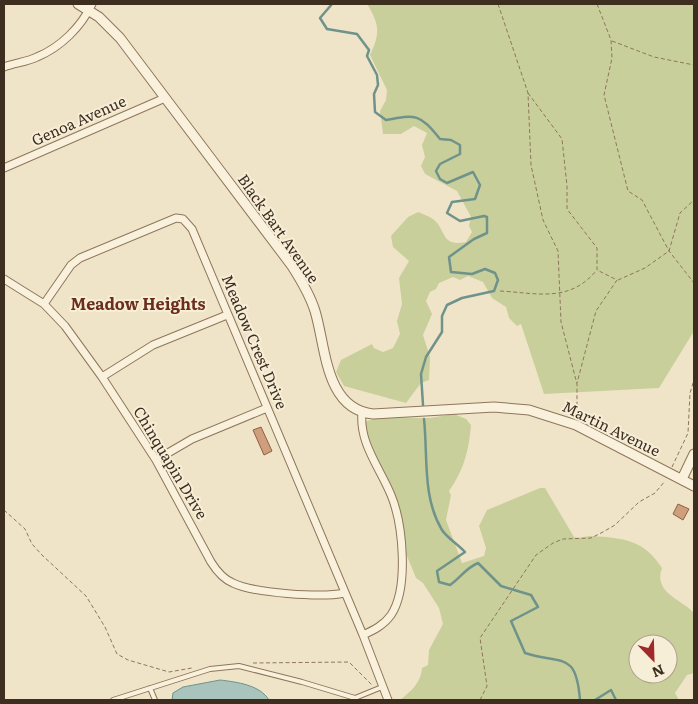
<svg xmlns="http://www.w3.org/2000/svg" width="698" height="704" font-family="Literata,serif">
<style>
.green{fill:#c9cf9b;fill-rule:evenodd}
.water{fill:#a9c4bc;stroke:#6f938a}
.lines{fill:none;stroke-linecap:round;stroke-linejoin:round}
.stream{stroke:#6f938a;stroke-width:2.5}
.building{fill:#cf9f7d;stroke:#8d5f41}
.service-casing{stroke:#8d765c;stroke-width:6}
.minor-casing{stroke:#8d765c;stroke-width:9}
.tertiary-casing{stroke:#8d765c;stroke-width:11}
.path{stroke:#8d765c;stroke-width:1;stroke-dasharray:4 2.5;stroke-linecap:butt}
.service{stroke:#faf1dc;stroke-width:4}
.minor{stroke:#faf1dc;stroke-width:7}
.tertiary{stroke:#faf1dc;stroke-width:9}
.labels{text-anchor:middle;stroke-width:4;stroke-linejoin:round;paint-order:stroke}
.street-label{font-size:15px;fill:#3d2e20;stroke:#f7eed8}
.neighbourhood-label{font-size:16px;font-weight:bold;fill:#6b2e1e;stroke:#f7eed8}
</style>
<rect width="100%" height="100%" fill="#f0e4c8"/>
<path class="green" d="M367,4H694V331L659,388L544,394L521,324L517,326L509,318L506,307L492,298L483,282L468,276L460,280L453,277L439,283L436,289L430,292L426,301L432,314L423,335L430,357L429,380L421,383L406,403L344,386L336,372L341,360L372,344L374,348L383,352L393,348L400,334L397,321L402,304L399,278L409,261L393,247L391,236L408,217L418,212C423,214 429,216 433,219C447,230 440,247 466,242L472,232L469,226L471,217L457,191L425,174L421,166L425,157L422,145L427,133L414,126L401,134H383L380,111L386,100L387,90L370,55C380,34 380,25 367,4Z
M454,414L466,419L471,425C469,450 464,470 449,491L451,495L446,520L462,563L484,556L486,548L479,526L487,510L540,488H545L574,537C580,539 585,536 592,536C624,538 644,540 662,568C653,593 681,599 694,613V673L687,675L675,693L679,700H400C411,691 421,683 422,668L428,665L429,650L443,624L439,608L423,583L416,578L402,544L382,467L366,454L362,444L365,422C386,414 409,419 430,418C438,417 446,415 454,414ZM638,644H668V674H638Z"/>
<path class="water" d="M220,680C237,682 260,685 269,700H172L173,693L183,687Z"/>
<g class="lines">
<path class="stream" d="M332,4L320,18L327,29L357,34L369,50L367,56L377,75L378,85L374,94L375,112L386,120C416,114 420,114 440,139L451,140L460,145V154L440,164L436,171L440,179L447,183L473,172L480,185L475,199L452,202L447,213L460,221L484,216L487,217V233L474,239L449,257L451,272L472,274L485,269L495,273L498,280L494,291L462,298L447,305L442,316V332L426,357L421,374L423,405
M424,419C428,456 422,497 442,530C447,538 458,544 465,552L437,571L439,582L450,585C461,577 466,568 478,563L501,586L531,595L538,607L511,621L525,653C562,665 576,650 580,700
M595,700L611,690L616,700"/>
</g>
<path class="building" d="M261,427L272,451L264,455L253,430Z
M678,504L689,509L683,520L673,514Z"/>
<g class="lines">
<g class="service-casing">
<path id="service" d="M150,688L155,700
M113,700L210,669L239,666L302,682L355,698L382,687"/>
</g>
<g class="minor-casing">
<path id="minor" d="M4,67C14,63 27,62 37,57C61,47 81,27 92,4
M4,168L165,98
M4,279L44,304L65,326L102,377L156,460L211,562C216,570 223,579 233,583C253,593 322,598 344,593
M44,304L71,265L80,258L176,218L183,219L192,229L363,635L388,700
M102,377L153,345L227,315
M362,413C359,443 380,468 391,495C403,524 409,588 391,615C384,625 374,630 363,635
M156,460L192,439L267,408"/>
</g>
<g class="tertiary-casing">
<path id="tertiary" d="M78,4L99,17L120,38L292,266C301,280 310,295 315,311C326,347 325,409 373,414L494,407L529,410L576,425L694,486
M682,479L694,454"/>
</g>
<path class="path" d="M498,4L528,93L531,165L543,220L558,251L561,322L577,384V416
M597,4L611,40L612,58L604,95L628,191L642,200L669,251L694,283
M612,41L654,57L694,65
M528,93L562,139L567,186V209L597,248V270L617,280L596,311L577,383
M618,280L645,268L669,251L680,213L694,200
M500,291C537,293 569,303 596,271
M672,467L688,433L690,393L694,380
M4,510L25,529L32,544L42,555L86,596L105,627L117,654L128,660L169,672L192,668
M253,663L349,662L372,685
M480,700L487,686L480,638L536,555L553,543L563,539L591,538L603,532L615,525L639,502L655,493L665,481"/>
<use href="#service" class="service"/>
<use href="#minor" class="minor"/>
<use href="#tertiary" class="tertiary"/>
</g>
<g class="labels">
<g class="street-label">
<text transform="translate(79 121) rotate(-24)" y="5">Genoa Avenue</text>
<text transform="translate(278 229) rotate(55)" y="5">Black Bart Avenue</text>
<text transform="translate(254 342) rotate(67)" y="5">Meadow Crest Drive</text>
<text transform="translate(611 429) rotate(26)" y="5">Martin Avenue</text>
<text transform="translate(170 463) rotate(59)" y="5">Chinquapin Drive</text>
</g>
<g class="neighbourhood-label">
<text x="138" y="310">Meadow Heights</text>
</g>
</g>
<rect width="698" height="704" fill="none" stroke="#3d2e20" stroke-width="10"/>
<g transform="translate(653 659) rotate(157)"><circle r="24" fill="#f7eed8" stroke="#ada18e"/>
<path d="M0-4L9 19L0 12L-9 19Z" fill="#9e2a2b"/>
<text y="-8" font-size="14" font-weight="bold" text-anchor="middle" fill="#3d2e20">N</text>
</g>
</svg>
